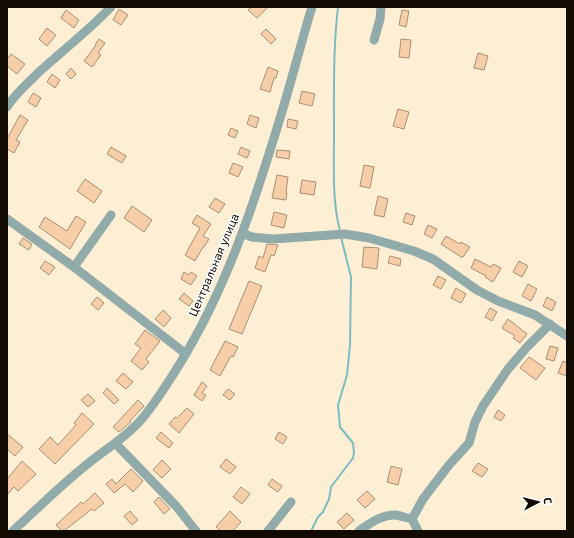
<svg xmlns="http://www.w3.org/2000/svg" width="574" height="538" font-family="'Exo 2',sans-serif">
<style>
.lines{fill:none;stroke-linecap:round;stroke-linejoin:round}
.stream{stroke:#7bbcc0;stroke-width:2}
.building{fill:#f6cfa9;stroke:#a98f75}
.minor{stroke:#90abaa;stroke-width:9}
.labels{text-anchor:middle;stroke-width:3;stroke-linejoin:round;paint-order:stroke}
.street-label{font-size:12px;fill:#110b02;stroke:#fff}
</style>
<rect width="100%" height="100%" fill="#feeed4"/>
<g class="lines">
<path class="stream" d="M338,7C333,50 334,93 334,136C334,168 332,200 340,231
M311,531L318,517L323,512L329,499L331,487L353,458L354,452L353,443L340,427L338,405L347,375L350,345L351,277L341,237"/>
</g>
<path class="building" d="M252,7H268L257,18L248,10Z
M119,9L128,15L121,25L113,20Z
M66,10L79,20L74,28L61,18Z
M402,10L409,11L406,27L399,25Z
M47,28L56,35L47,46L39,39Z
M266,29L276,39L271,44L261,34Z
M99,39L105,43L98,53L101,55L92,67L84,61L96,45H95Z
M401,39L411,40L409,58L399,57Z
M478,53L488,56L484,70L474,68Z
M11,54L25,64L17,74L7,66V59Z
M268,67L278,71L276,78H274L270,92L260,89Z
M71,68L76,74L71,79L66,74Z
M52,74L60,80L55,88L47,82Z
M302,91L315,94L312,106L299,103Z
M33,93L41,98L36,107L28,102Z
M398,109L409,112L404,129L393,126Z
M20,115L28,120L16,140L20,142L14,153L7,149V139Z
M250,115L259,118L256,128L247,124Z
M288,119L298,121L296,129L287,127Z
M231,128L238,131L235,138L228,135Z
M111,147L126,156L122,163L107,154Z
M241,147L250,151L247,158L238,154Z
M277,150L290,151L289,159L276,157Z
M233,163L243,167L238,177L229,173Z
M364,165L374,167L370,188L360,186Z
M277,175L288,177L286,193H287L286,200L272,198Z
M85,179L102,191L94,203L77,191Z
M302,180L316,182L314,195L300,193Z
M378,196L388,199L384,217L374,215Z
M215,198L225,204L219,213L209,207Z
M132,206L152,220L144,232L124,218Z
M274,212L287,215L284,228L271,225Z
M406,213L415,216L412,225L403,222Z
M197,215L211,224L203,236L209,239L204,247H203L195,261L185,255L200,228L192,223Z
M76,216L86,222L70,249L39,227L45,217L67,231Z
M428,225L437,229L432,238L424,234Z
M446,236L460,244L461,242L470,247L463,257H461L441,244Z
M23,238L32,244L29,250L19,244Z
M267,244L278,245L274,256L271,255L265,272L255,268L259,256L263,258Z
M364,247L379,248L377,269L362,267Z
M390,256L401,259L400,266L388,263Z
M475,259L491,267L493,264L501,268L493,282L485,277L486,276L471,268Z
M45,261L55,267L49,275L40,268Z
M519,261L528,266L522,277L513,272Z
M184,272L189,275L191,272L197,276L191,285L181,279Z
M438,276L446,280L441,289L433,285Z
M249,281L262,286L242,334L229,329Z
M528,284L537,289L531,301L522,296Z
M456,288L466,294L461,303L451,298Z
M184,293L193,301L189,306L179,299Z
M97,297L104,303L98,310L91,304Z
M547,297L556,302L552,311L543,306Z
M490,308L497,312L492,321L485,317Z
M163,310L171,318L164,327L155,319Z
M508,319L527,334L520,343L513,338L515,336L502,328Z
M145,330L160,341L146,359L149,362L142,370L131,361L141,348L135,344Z
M225,341L238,347L233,357L231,356L220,376L210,370Z
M550,346L558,348L554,361L546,359Z
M529,357L545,368L536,380L520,368Z
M563,361L567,363V376L558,373Z
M123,373L133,382L126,389L116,381Z
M202,382L207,386L202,393L206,395L202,401L194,395Z
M107,388L119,400L114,404L103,393Z
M228,389L235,394L230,400L223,395Z
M88,394L95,401L88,407L81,400Z
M138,400L144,406L130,421L131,422L119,432L113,427Z
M187,408L194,414L179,433L169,424L175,417L177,418Z
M498,410L505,415L501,421L494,417Z
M82,413L94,424L55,464L39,449L50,437L58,445L76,425L74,423Z
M161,432L173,443L169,448L156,438Z
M279,432L287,437L283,444L275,439Z
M7,434L23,447L15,456L7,449Z
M226,459L236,467L230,474L220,467Z
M162,460L171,469L162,478L153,470Z
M22,461L36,474L18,491L14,487L7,495V479Z
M478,463L488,469L482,477L472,471Z
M391,466L402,469L398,485L387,482Z
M131,469L143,481L133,492L125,484L114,493L106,484L112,479L116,484Z
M272,479L282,486L278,492L268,485Z
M241,487L250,494L242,504L233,497Z
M367,491L375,499L365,508L357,500Z
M95,493L104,503L94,511L92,509L64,531H62L56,525L81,502L83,504Z
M159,497L170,509L164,514L154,502Z
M130,511L138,520L132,525L124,516Z
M230,511L241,522L233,531H221L216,527Z
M347,513L354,520L344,529L337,522Z"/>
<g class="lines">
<path class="minor" d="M374,40L380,19L381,7
M7,107C15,94 27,84 38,73C62,51 88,31 111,7
M7,219L74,267L186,354
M242,233L252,237L273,239L345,234L369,238L414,251L433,259L477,290L498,301L535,315L567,336
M74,267L111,215
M116,444L176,506L196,531
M412,519L423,499L449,465L469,443L475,422L483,406L508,369L527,347L550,324
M412,519L418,531
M13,531C37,509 60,486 85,466C103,451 124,439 140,421C155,404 167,384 179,365C227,288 255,201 281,115C292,79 301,43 312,7
M268,531L291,502
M359,531C369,524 382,514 396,515C401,516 407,518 412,519"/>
</g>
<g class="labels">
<g class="street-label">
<text transform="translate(214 265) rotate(-67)" y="4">Центральная улица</text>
</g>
</g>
<rect width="574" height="538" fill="none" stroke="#110b02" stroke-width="16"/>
<g transform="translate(538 502) rotate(83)" stroke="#ffffff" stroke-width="3" paint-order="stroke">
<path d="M0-3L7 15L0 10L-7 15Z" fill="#110b02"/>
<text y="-6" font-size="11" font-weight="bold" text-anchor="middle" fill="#110b02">С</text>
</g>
</svg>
